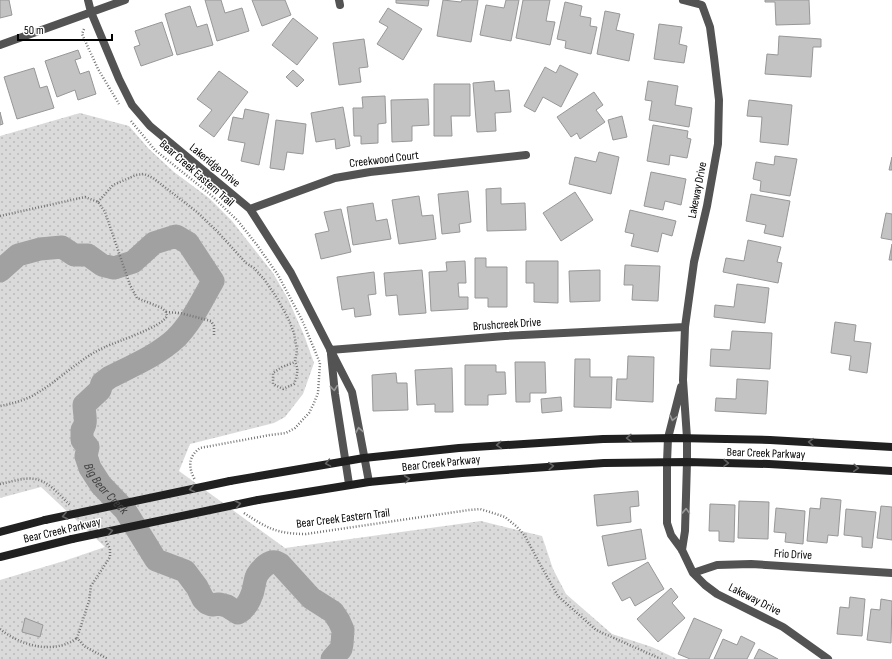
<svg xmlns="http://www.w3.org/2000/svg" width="892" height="659" font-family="'Sofia Sans Condensed',sans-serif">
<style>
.grass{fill:url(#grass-dots)}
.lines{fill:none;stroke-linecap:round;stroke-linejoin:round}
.river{stroke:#a1a1a1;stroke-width:23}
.building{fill:#c3c3c3;stroke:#979797}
.path{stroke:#757575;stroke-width:2.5;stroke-dasharray:1 2;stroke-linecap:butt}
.minor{stroke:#535353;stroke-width:8}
.secondary{stroke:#202020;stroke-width:8}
.secondary-bridge{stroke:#202020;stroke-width:8}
.oneway{stroke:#989898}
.oneway2{stroke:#636363}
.labels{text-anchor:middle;stroke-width:3;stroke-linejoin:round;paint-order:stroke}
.street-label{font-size:12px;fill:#000;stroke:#fff}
.water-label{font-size:13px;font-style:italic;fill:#424242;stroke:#fff}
</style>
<defs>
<pattern id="grass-dots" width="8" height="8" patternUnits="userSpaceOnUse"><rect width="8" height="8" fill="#dadada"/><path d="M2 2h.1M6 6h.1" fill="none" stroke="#b9b9b9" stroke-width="1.8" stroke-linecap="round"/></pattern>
</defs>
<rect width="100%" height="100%" fill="#fff"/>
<path class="grass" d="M80,113L129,126L149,149L174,172L209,198L232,221L273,273L288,299L304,335L314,363L303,394L285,417L274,423L190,444L179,471L285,548L481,521L542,536L553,569L566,594L612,634L652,647L677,659H0V580L64,561L105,547L41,487L0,498V136Z"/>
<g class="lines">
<path class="river" id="s1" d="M0,271L18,255L40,249L62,247L74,255H88L102,265L114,268L133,262L154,243L176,236L188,243L213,281C202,300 192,322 176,338C158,355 132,366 110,377L102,383L100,390L84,405C84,415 88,422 82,430V440L88,447L86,456L90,468L101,485L125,510L156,560L185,571L197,587L203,599L207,603L212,605L219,604L227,606L238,613C244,610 247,605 250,599C258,583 250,578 266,565C271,561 274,560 280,564L311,598L333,612L339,621L343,630L342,644L341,649L332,659"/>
</g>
<path class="building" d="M0,0H9L12,15L0,18Z
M205,0H221L225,13L242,8L249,31L217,41Z
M252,0H285L291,15L262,26Z
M396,0H429L428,6L396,3Z
M443,0L461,2L462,0H478L471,42L437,36Z
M506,0H519L511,41L480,35L486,5L504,8Z
M523,0H550L546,21L555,22L550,45L516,38Z
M765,0H809L810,24L776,25L775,2H765Z
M565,2L582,6L580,16L591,18L590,26L597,27L591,54L565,48L566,41L557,39Z
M190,6L197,27L207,24L213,45L177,55L165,14Z
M388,8L422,29L403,60L377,44L388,27L379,22Z
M605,11L620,14L616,30L634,34L629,61L597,54Z
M293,18L318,38L297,65L272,45Z
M162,22L173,55L141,66L134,47L140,45L135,31Z
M659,24L682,27L679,44L687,46L684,63L654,59Z
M779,36L821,39V47H813L811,77L765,74L767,54L778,55Z
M364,39L368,67L359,68L361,82L339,85L333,43Z
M78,50L81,58L75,60L80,74L89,71L96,94L78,100L75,90L57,97L45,61Z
M560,65L578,74L561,107L543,97L535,112L524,106L545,67L556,73Z
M34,68L40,88L47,86L54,108L17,119L4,77Z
M293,70L304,80L297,87L286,77Z
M219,71L248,92L214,137L199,126L212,110L197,99Z
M494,81L495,91L509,90L511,112L495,113L496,131L477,132L473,83Z
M648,81L678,86L675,105L692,108L689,127L649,120L652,101L645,100Z
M434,84H470V116H451L452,136H434Z
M594,92L603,105L596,110L605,122L580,139L577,133L571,137L557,117Z
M385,96L386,123L378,124V143L361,144V136H354L353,108H363L362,97Z
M428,99L429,125L412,126V141L392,142L391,100Z
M749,100L792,105L788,145L760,142L762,117L747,116Z
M343,107L350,146L336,149L335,139L316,142L311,113Z
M245,109L269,114L259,165L241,161L245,143L228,140L233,117L243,119Z
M0,112L3,124L0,125Z
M622,116L627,137L613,140L608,120Z
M276,120L306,124L303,154L287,152L284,170L270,168Z
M653,125L688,131L687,138L691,139L687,158L670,155L669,165L647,161Z
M599,152L619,157L611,194L569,184L575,157L596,162Z
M775,156L797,159L790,196L760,191L761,181L753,179L756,162L774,165Z
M892,157V170H889Z
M651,172L686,179L681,205L665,201L663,210L644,206Z
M501,188V204L525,203L526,230L487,231L486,189Z
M468,191L471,222L459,224L460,232L442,234L438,194Z
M575,192L593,220L561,241L543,213Z
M751,194L790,201L783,237L764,233L766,225L746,221Z
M419,196L422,216L433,215L436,239L399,244L392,200Z
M373,203L376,221L387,219L391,239L353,245L347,207Z
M341,209L351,252L321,259L315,234L329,231L324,212Z
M630,210L676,221L672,236L662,233L658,252L631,246L634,234L625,232Z
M886,213L892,214V240L881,238Z
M748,240L781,247L777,262L782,263L778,283L723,272L726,258L744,261Z
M892,244V260H889Z
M475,258H486V267H507V307H488V298H475Z
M465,261L466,283H458L459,297H468V309L431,311L429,272L447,271L446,262Z
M526,261H558V303L534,302V283H526Z
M625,265L660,266L658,301L632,300L633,285H624Z
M422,270L426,313L399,315L397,295L386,296L384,273Z
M600,270V301L570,302L569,271Z
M374,272L376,294L368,295L371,315L355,317L354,308L342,310L337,277Z
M737,284L769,288L765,323L714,317L715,305L734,307Z
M835,322L856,325L854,341L871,343L867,373L849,370L851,356L831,353Z
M732,331L772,333L770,369L710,366L711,349L730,350Z
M628,356L654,357L653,402L616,400L617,379H627Z
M575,359H590V377H612L611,408L574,407Z
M515,362H545L546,393H530V402H516Z
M465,365H496V372H505L506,394L488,395V405H465Z
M452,368L453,412H435V404L417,405L415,370Z
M396,373L397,383H407L408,410L373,411L372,375Z
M737,379L768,381L766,414L715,411L716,398L736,399Z
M561,397L562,411L542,413L541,399Z
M638,491L639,506L630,507L631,522L597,526L594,495Z
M821,498L841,500L838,536L828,535L827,543L807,541L810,508L820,509Z
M739,501L769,502L768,539L738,538Z
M710,504L735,505L734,542L719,541V531H709Z
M881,506L892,507V540L877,538Z
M776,508L805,511L803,544L785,542L786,533L774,532Z
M846,509L876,512L872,548L862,547V537L844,535Z
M641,529L646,559L608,566L602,536Z
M648,562L664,589L635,606L630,597L622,601L612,583Z
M671,588L678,597L672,603L685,618L658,642L637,619Z
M850,597L865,599L862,636L837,634L840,607L849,608Z
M881,599L892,601L891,643L867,640L871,609L880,610Z
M25,618L43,625L40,637L22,632Z
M694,618L722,630L709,659H690L678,654Z
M741,636L755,643L747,659H714L723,639L737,645Z
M759,649L778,659H754Z"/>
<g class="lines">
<path class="path" d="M84,29L82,34L98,69L119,104
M131,121L155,150L211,195L238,221L257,245L278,275L302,320L320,363L318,393L314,403L309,413L295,428L286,433L270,435L200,448C188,457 188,467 195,480
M98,202L113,185L136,175L144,174L153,178L197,212L218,232L246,263L254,268L264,279L277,298L288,318L294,333L297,350L295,362C299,369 297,376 294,384L283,389L273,384V373L282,367L295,362
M0,216L85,197L98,202L105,212L130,285L137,298L162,308L166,312L167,316C162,327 118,341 105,347C78,359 58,382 32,396C22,401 11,404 0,406
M166,312L180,313L211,321L214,326V336
M0,484C11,482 24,477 35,479C49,481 60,496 70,505
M244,513C267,528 277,534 306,534L469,510L480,509L493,513L505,517L516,526L525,536L541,566L558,596L596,630L661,659
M106,541L110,549V557L91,586L89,601L77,638L84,646L108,659
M0,629C21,646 54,655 77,638"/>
<path class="minor" d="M88,0L91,12L119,79L132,105L150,126L250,209L291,273L352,392L369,482
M339,0L340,5
M0,45L125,0
M250,209L335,178L370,172L526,155
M330,350L505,336L685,327
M331,354L335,394L349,484
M681,387L668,438L667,462V523L671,535L682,550L693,573L705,585L717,594L783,627L828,659
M682,550L685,531L687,462V438L683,380L685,327L694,262L707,206L718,144L719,100L714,57L710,27L702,5L683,0
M693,573L717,565L751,564L892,573"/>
<path class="secondary" d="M230,481L364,458L459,448L603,439L676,438L770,440L892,447
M258,500L369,482L462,473L604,463L687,462L769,464L892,471
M0,532L45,520
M0,557L72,539"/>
<path class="secondary-bridge" d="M45,520L230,481
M72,539L258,500"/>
</g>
<defs><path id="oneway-chevron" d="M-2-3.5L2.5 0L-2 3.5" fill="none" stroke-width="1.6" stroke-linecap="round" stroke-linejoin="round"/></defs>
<g class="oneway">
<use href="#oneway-chevron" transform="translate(334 388) rotate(84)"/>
<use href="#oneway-chevron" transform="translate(673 418) rotate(104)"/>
<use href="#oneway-chevron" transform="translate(359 430) rotate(-101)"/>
<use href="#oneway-chevron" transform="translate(686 511) rotate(-88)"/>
</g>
<g class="oneway2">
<use href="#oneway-chevron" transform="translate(629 438) rotate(179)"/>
<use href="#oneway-chevron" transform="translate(811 442) rotate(-177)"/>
<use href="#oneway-chevron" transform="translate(499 445) rotate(176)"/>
<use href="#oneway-chevron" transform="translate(328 463) rotate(170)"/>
<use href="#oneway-chevron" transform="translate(726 463) rotate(2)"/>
<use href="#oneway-chevron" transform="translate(551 466) rotate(-3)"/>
<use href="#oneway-chevron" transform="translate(856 468) rotate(4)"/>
<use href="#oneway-chevron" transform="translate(407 479) rotate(-7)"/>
<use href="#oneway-chevron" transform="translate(192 489) rotate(168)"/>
<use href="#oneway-chevron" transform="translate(238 504) rotate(-12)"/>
<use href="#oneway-chevron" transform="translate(65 516) rotate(168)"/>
<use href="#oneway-chevron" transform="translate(110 531) rotate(-12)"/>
</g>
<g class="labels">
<g class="street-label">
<text transform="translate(384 159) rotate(-7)" y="4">Creekwood Court</text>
<text transform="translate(215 165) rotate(39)" y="4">Lakeridge Drive</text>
<text transform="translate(197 173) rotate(41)" y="4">Bear Creek Eastern Trail</text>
<text transform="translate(697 190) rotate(-79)" y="4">Lakeway Drive</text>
<text transform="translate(507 324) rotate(-4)" y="4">Brushcreek Drive</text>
<text transform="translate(766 453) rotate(2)" y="4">Bear Creek Parkway</text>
<text transform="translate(441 463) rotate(-6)" y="4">Bear Creek Parkway</text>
<text transform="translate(343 518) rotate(-7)" y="4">Bear Creek Eastern Trail</text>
<text transform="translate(62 530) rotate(-13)" y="4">Bear Creek Parkway</text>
<text transform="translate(793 554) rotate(3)" y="4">Frio Drive</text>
<text transform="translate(755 599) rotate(27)" y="4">Lakeway Drive</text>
</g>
<g class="water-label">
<text dy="5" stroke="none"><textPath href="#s1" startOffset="535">Big Bear Creek</textPath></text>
</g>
</g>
<path d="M18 34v6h94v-6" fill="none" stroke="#000000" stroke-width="2"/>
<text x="24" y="34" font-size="12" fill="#000000" stroke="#ffffff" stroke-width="3" paint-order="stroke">50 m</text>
</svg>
